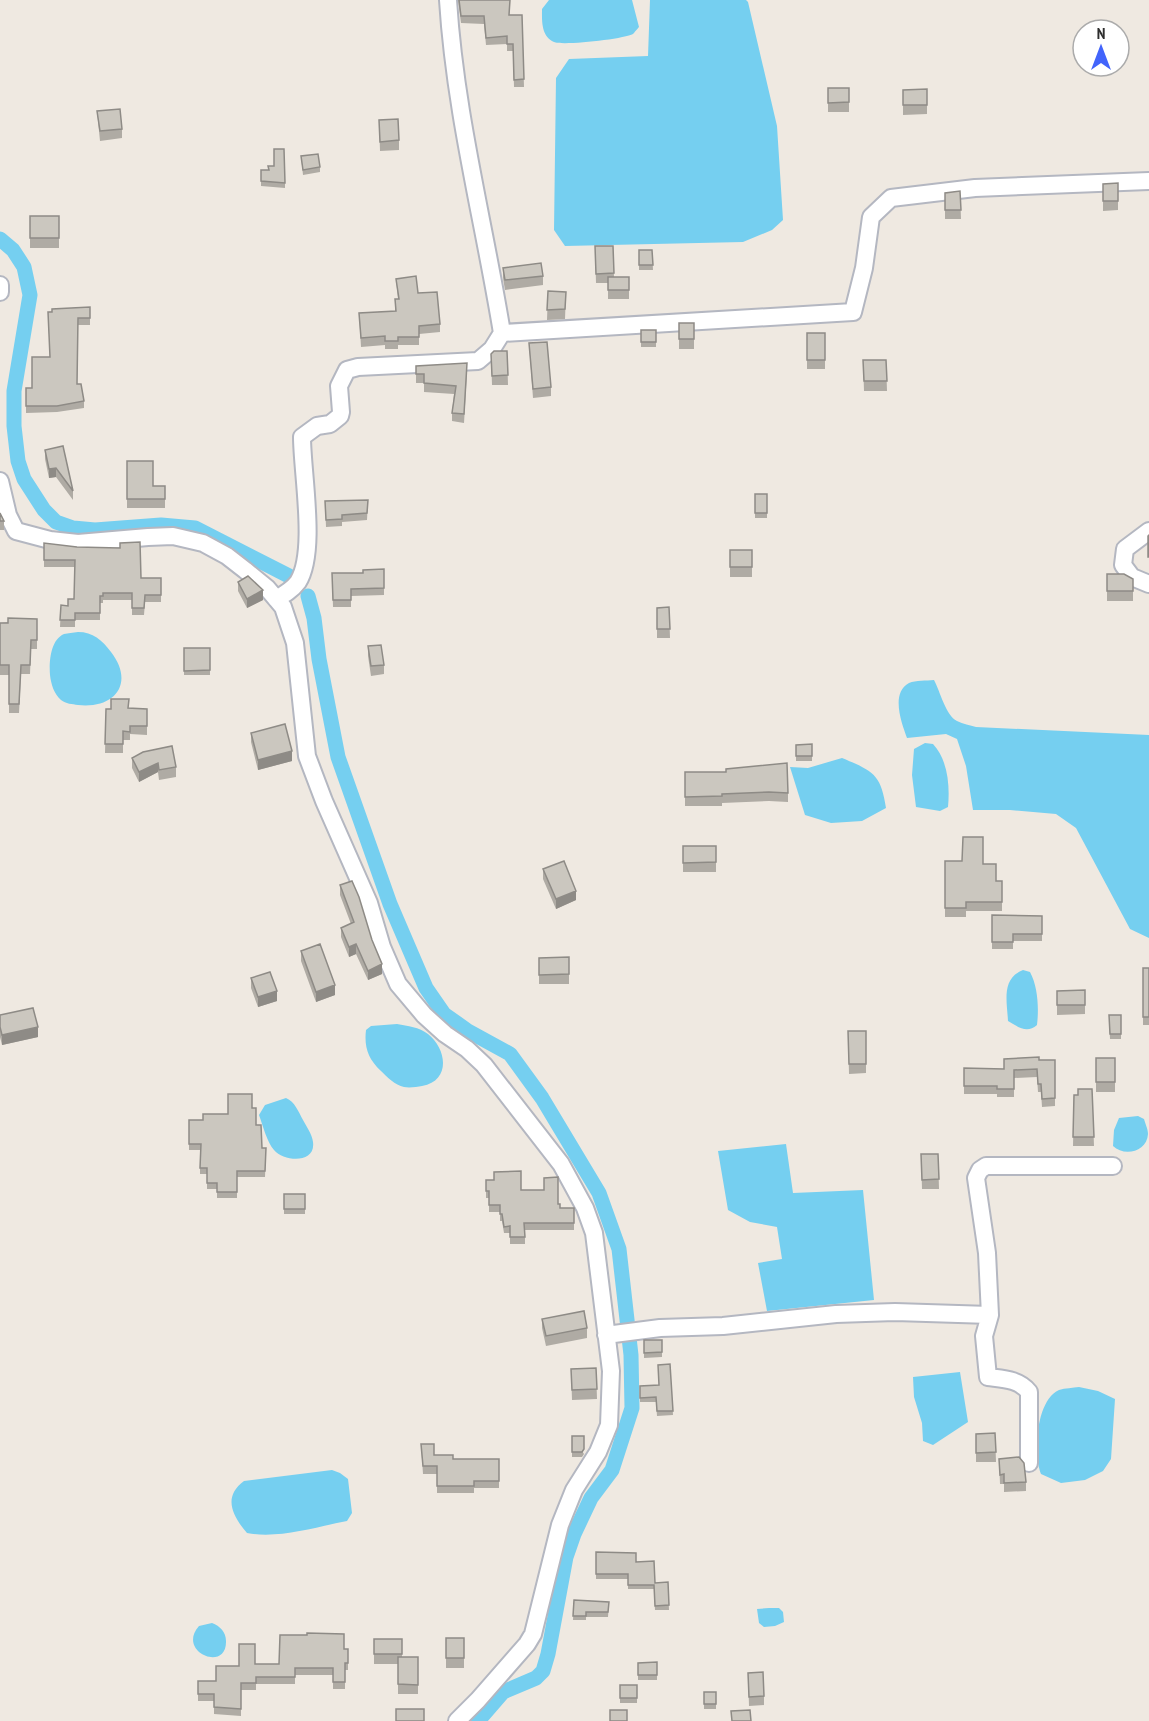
<svg xmlns="http://www.w3.org/2000/svg" width="1149" height="1721" font-family="'PT Sans Narrow',sans-serif">
<style>
.water{fill:#75cff0}
.lines{fill:none;stroke-linecap:round;stroke-linejoin:round}
.canal{stroke:#75cff0;stroke-width:15}
.minor-casing{stroke:#b4b7c1;stroke-width:20}
.minor{stroke:#fff;stroke-width:16}
.wall{fill:#afaba4}
.shaded-wall{fill:#8e8b86}
.building{fill:#cbc7bf;stroke:#8e8b86;stroke-width:1.5}
</style>
<rect width="100%" height="100%" fill="#efe9e1"/>
<path class="water" d="M549,0H632L639,27C638,28 634,33 633,34C624,39 562,46 554,42C541,36 542,21 542,9Z
M650,0H746L748,2L777,126L783,220L772,230L743,242L565,246L554,230L556,78L569,59L648,56Z
M78,632C93,632 102,640 111,652C135,683 115,709 78,705C72,704 66,704 61,700C54,694 51,684 50,675C49,663 50,640 64,634C68,633 73,633 78,632Z
M934,680C940,691 946,716 957,721C963,724 970,725 976,727L1149,735V938L1130,929L1076,828L1056,814L1010,810H973L966,766L957,739L946,734L907,738C902,724 890,693 909,683C916,680 926,681 934,680Z
M925,743L933,744C948,760 950,786 948,807L940,811L916,807L912,775L914,749Z
M842,758C873,771 881,774 886,808L862,821L831,823L805,815L790,767L808,768Z
M1023,970L1030,972C1038,987 1039,1008 1037,1025C1027,1034 1018,1027 1008,1021C1007,1001 1001,979 1023,970Z
M397,1024C408,1026 419,1027 428,1034C447,1049 451,1081 422,1086C417,1087 409,1088 404,1087C395,1085 387,1077 381,1071C368,1059 364,1047 366,1030L371,1026Z
M286,1098C295,1102 298,1111 303,1120C306,1126 312,1134 313,1142C316,1164 284,1162 274,1150C267,1142 263,1126 259,1115L265,1105Z
M1138,1116L1144,1119C1145,1123 1148,1129 1148,1134C1147,1152 1124,1157 1113,1146L1114,1130L1119,1118Z
M786,1144L793,1193L863,1190L874,1300L767,1311L758,1263L782,1259L777,1227L750,1222L728,1210L718,1151Z
M960,1372L968,1422L933,1445L923,1441L922,1423L914,1397L913,1377Z
M1079,1387L1098,1391L1115,1399L1111,1459L1103,1471L1085,1480L1061,1483L1041,1474C1033,1454 1036,1400 1059,1390C1065,1388 1073,1388 1079,1387Z
M332,1470L340,1473L348,1479L352,1513L347,1521C316,1527 279,1539 247,1533C233,1517 222,1497 244,1481Z
M769,1608H779L783,1612L784,1622L775,1626L764,1627L759,1623L757,1609Z
M212,1623C220,1626 226,1632 226,1641C227,1673 176,1652 199,1626Z"/>
<g class="lines">
<path class="canal" d="M0,239L13,250L24,267L30,295L14,391V426L18,461L24,479L44,510L56,522L73,528L95,530L161,525L195,528L289,576
M308,596L314,618L319,659L338,757L390,904L426,988L444,1014L468,1031L510,1054L542,1098L599,1193L619,1249L631,1355L632,1408L612,1470L591,1498L574,1534L566,1557L548,1654L543,1671L536,1678L503,1692L478,1721"/>
<g class="minor-casing">
<path id="minor" d="M0,285V292
M502,333L853,312L864,268L871,217L891,198L975,188L1149,181
M0,481L8,515L16,531L50,540L78,543L148,537L173,536L203,543L227,556L245,570L267,588L283,607L295,643L307,756L324,801L369,903L382,947L398,984L424,1015L445,1034L467,1049L484,1065L561,1164L585,1208L594,1233L611,1371L609,1425L598,1452L574,1490L560,1525L533,1634L527,1644L478,1700L457,1721
M1149,531L1125,549L1123,565L1132,577L1149,584
M276,599C285,594 292,590 298,582C317,552 302,473 302,437L317,426L330,424L340,416L341,412L339,386L347,370L358,367L478,361L492,349L502,333C484,222 455,113 448,0
M990,1315L984,1336L988,1377C1003,1379 1019,1379 1029,1392V1463
M606,1335L660,1328L723,1326L836,1314L895,1312L990,1315L987,1253L976,1178L980,1170L986,1166H1113"/>
</g>
<use href="#minor" class="minor"/>
</g>
<path class="wall" d="M458,0H510L509,15H522L524,87H514L513,51H507V44L486,45L484,24L461,23Z
M828,88H849V112H828Z
M927,89V114L903,115V90Z
M97,111L122,129V138L100,141Z
M379,120L399,140V150L380,151Z
M301,156L320,167V172L303,175Z
M268,166L285,183V188L261,186V170H268Z
M1118,183V210L1103,211V184Z
M960,191L961,219H945V193Z
M30,216H59V248H30Z
M595,246H613L614,277H629V299H608V283H596Z
M639,250H652L653,270H639Z
M503,268L543,276V285L505,290L503,278Z
M396,279L418,293L440,324V332L419,334V345H398V349H385V345L361,347L359,313L395,311V299H398Z
M548,291L566,292L565,319L547,320Z
M90,307V325H78L77,384L84,401V408L57,412L26,413V388H32L50,357L48,312Z
M679,323H694V349H679Z
M641,330H656V347H641Z
M807,333H825V369H807Z
M529,343L551,387V396L533,398Z
M507,351L508,385H492L491,354Z
M863,360H886L887,391H864Z
M416,366L467,372L464,423L452,421V413L454,394L424,392V383H416Z
M45,450L73,491V500L56,477L49,478L45,459Z
M127,461L153,486H165V508H127Z
M755,494H767V518H755Z
M368,500L367,520L342,522V526L326,527L325,501Z
M0,513L4,521V530H0Z
M44,543L141,578H161V602H145L144,615H132V600H103V603H100V620H75V627H60L61,605L68,606L74,599L75,567H44Z
M730,550H752V577H730Z
M384,569V595L351,596V607H333L332,573H363Z
M1107,574L1133,579V601H1107Z
M238,582L263,600L247,608L238,591Z
M669,607L670,638H657V608Z
M37,619V649H31L30,674H21L19,713H9V675H0V623Z
M368,646L384,665V674L371,676L368,656Z
M184,648H210V675H184Z
M128,708L147,709V735L130,734V740H123V753H105L106,709Z
M251,733L292,761L258,770L251,742Z
M812,744V761H796V745Z
M132,758L176,767V777L159,780L158,772L139,782L132,768Z
M685,772H726L788,793V802L769,801L722,803V806H685Z
M683,846H716V872H683Z
M945,861L983,864L996,881H1002V911H966V917H945Z
M543,869L576,900L556,909L543,879Z
M340,885L382,974L368,980L356,954L349,957L341,937V928L351,924L340,895Z
M992,915L1042,916V941H1013V949H992Z
M301,951L335,995L316,1002L301,961Z
M569,957V984H539V958Z
M1143,968H1149V1025H1143Z
M251,978L277,1001L258,1007L251,988Z
M1085,990V1014L1057,1015V991Z
M0,1015L38,1037L2,1045L0,1037Z
M1109,1015H1121V1039H1110Z
M848,1031H866V1073L849,1074Z
M1096,1058H1115V1092H1096Z
M1039,1060H1055V1106L1042,1107L1041,1092H1038L1037,1077L1014,1078V1097H997V1094H964V1068L1004,1069Z
M1092,1089L1094,1146H1073L1074,1095H1078Z
M252,1108L262,1148H266L265,1177H237V1198H217V1189H207V1174H200V1150H189V1120H203Z
M921,1154H938L939,1189H922Z
M486,1180L521,1190L558,1204L560,1208H574V1230H525V1244H510V1233H504L502,1221H500V1212H489V1198H486Z
M284,1194H305V1214H284Z
M542,1319L587,1328V1338L546,1346L542,1328Z
M644,1340H662V1357L644,1358Z
M670,1364L673,1415L657,1416L656,1402H640V1386L659,1385Z
M596,1368L597,1399L572,1400L571,1369Z
M995,1433L996,1462H976V1434Z
M572,1436L584,1454L582,1457H572Z
M421,1444L434,1455L453,1459H499V1488H474V1493H437V1474H423Z
M999,1459L1026,1482V1491L1004,1492V1484H1000Z
M596,1552L636,1562L655,1583L668,1582L669,1610H655L654,1589H628V1579H596Z
M574,1600L609,1602L608,1617H586V1620H573Z
M446,1638H464V1668H446Z
M374,1639H402V1657H418V1694H398V1664H374Z
M344,1649H348V1670H345V1689H333V1675H295V1684H256V1690H241V1716L214,1714V1701H198V1681H216L239,1666L255,1664H279Z
M657,1662V1680H638V1663Z
M748,1673L764,1696V1705L749,1706Z
M620,1685H637V1703H620Z
M704,1692H716V1709H704Z"/>
<path class="shaded-wall" d="M56,468V477L49,478V469Z
M263,590V600L247,608V599Z
M292,751V761L258,770V760Z
M158,763V772L139,782V772Z
M576,891V900L556,909V899Z
M356,944V954L349,957V947Z
M382,964V974L368,980V971Z
M335,985V995L316,1002V992Z
M277,991V1001L258,1007V997Z
M38,1027V1037L2,1045V1035Z"/>
<path class="building" d="M459,0H510L509,15H522L524,79L514,80L513,44H507V36L486,38L484,16H461Z
M828,88H849V102L828,103Z
M927,89V105H903V90Z
M120,109L122,129L100,131L97,111Z
M398,119L399,140L380,142L379,120Z
M274,149H284L285,183L261,181V170H269L268,166H274Z
M318,154L320,167L303,170L301,156Z
M1118,183V201H1103V184Z
M960,191L961,210H945V193Z
M30,216H59V238H30Z
M595,246H613L614,273L596,274Z
M639,250H652L653,265H639Z
M541,263L543,276L505,280L503,268Z
M416,276L418,293L437,292L440,324L419,326V337H398V341H385V336L361,338L359,313L396,311L395,299H399L396,279Z
M608,277H629V290H608Z
M548,291L566,292L565,309L547,310Z
M90,307V318H78L77,384H81L84,401L57,406H26V388H32V357H50L48,312H52V309Z
M679,323H694V339H679Z
M641,330H656V342H641Z
M807,333H825V360H807Z
M547,342L551,387L533,389L529,343Z
M494,351H507L508,375L492,376L491,354Z
M863,360H886L887,381H864Z
M467,363L464,414L452,413L456,386L424,383V374H416V366Z
M63,446L73,491L56,468L49,469L45,450Z
M127,461H153V486H165V499H127Z
M755,494H767V513H755Z
M368,500L367,513L342,515V519L326,520L325,501Z
M0,513L4,521H0Z
M1149,535V557H1148V536Z
M140,542L141,578H161V595H145L144,608H132V593H103V596H100V613H75V620H60L61,605L68,606V599H74L75,560H44V543L77,547L120,548V543Z
M730,550H752V567H730Z
M384,569V588L351,589V600H333L332,573H363V570Z
M1107,574H1124L1133,579V591H1107Z
M248,576L263,590L247,599L238,582Z
M669,607L670,629H657V608Z
M8,618L37,619V640H31L30,665H21L19,704H9V665H0V623H8Z
M381,645L384,665L371,666L368,646Z
M184,648H210V670L184,671Z
M111,699H129L128,708L147,709V726H130V732L123,731V744H105L106,709H111Z
M285,724L292,751L258,760L251,733Z
M812,744V756H796V745Z
M172,746L176,767L159,770L158,763L139,772L132,758L143,752Z
M787,763L788,793L769,792L722,794V796L685,797V772H726V769Z
M963,837H983V864H996V881H1002V902H966V908H945V861H962Z
M683,846H716V862L683,863Z
M564,861L576,891L556,899L543,869Z
M352,881L359,897L372,940L382,964L368,971L356,944L349,947L341,928L354,922L340,885Z
M992,915L1042,916V934H1013V942H992Z
M320,944L335,985L316,992L301,951Z
M569,957V974L539,975V958Z
M1143,968H1149V1017H1143Z
M270,972L277,991L258,997L251,978Z
M1085,990V1005H1057V991Z
M33,1008L38,1027L2,1035L0,1027V1015Z
M1109,1015H1121V1034H1110Z
M848,1031H866V1064H849Z
M1039,1057V1060H1055V1098L1042,1099L1041,1084H1038L1037,1069L1014,1070V1089H997V1086H964V1068L1004,1069V1059Z
M1096,1058H1115V1082H1096Z
M1078,1089H1092L1094,1137H1073L1074,1095H1078Z
M228,1094H252V1108H256V1125H261L262,1148H266L265,1171H237V1192H217V1183H207V1168H200L201,1144H189V1120H203V1114H228Z
M921,1154H938L939,1179L922,1180Z
M521,1171V1190H544V1178L558,1177V1204H560V1208H574V1223H524L525,1237H510V1226L504,1227L502,1214H500V1205H489V1191H486V1180H494V1172Z
M284,1194H305V1209H284Z
M584,1311L587,1328L546,1336L542,1319Z
M644,1340H662V1352L644,1353Z
M670,1364L673,1411H657L656,1397L640,1398V1386L659,1385L658,1365Z
M596,1368L597,1389L572,1390L571,1369Z
M995,1433L996,1452L976,1453V1434Z
M572,1436H584V1449L582,1452H572Z
M421,1444H434V1455H453V1459H499V1481H474V1486H437V1466H423Z
M1019,1457L1024,1463L1026,1482L1004,1483V1474L1000,1475L999,1459Z
M596,1552L636,1553V1562L654,1561L655,1583L668,1582L669,1605L655,1606L654,1585H628V1574H596Z
M574,1600L609,1602L608,1612H586V1616H573Z
M307,1633L344,1634V1649H348V1663H345V1682H333V1668H295V1677H256V1683H241V1709L214,1707V1694H198V1681H216V1666H239V1644H255V1664H279L280,1635H307Z
M446,1638H464V1658H446Z
M374,1639H402V1654H374Z
M398,1657H418V1685L398,1684Z
M657,1662V1675H638V1663Z
M763,1672L764,1696L749,1697L748,1673Z
M620,1685H637V1698H620Z
M704,1692H716V1704H704Z
M396,1709H424V1721H396Z
M610,1710H627V1721H610Z
M750,1710L751,1721H732L731,1711Z"/>
<g transform="translate(1101 48)"><circle r="28" fill="#ffffff" stroke="#ababab" stroke-width="1.5"/>
<path d="M0-4.5L10 22L0 15L-10 22Z" fill="#4264fb"/>
<text y="-9" font-size="16" font-weight="bold" text-anchor="middle" fill="#2e2e2e">N</text>
</g>
</svg>
